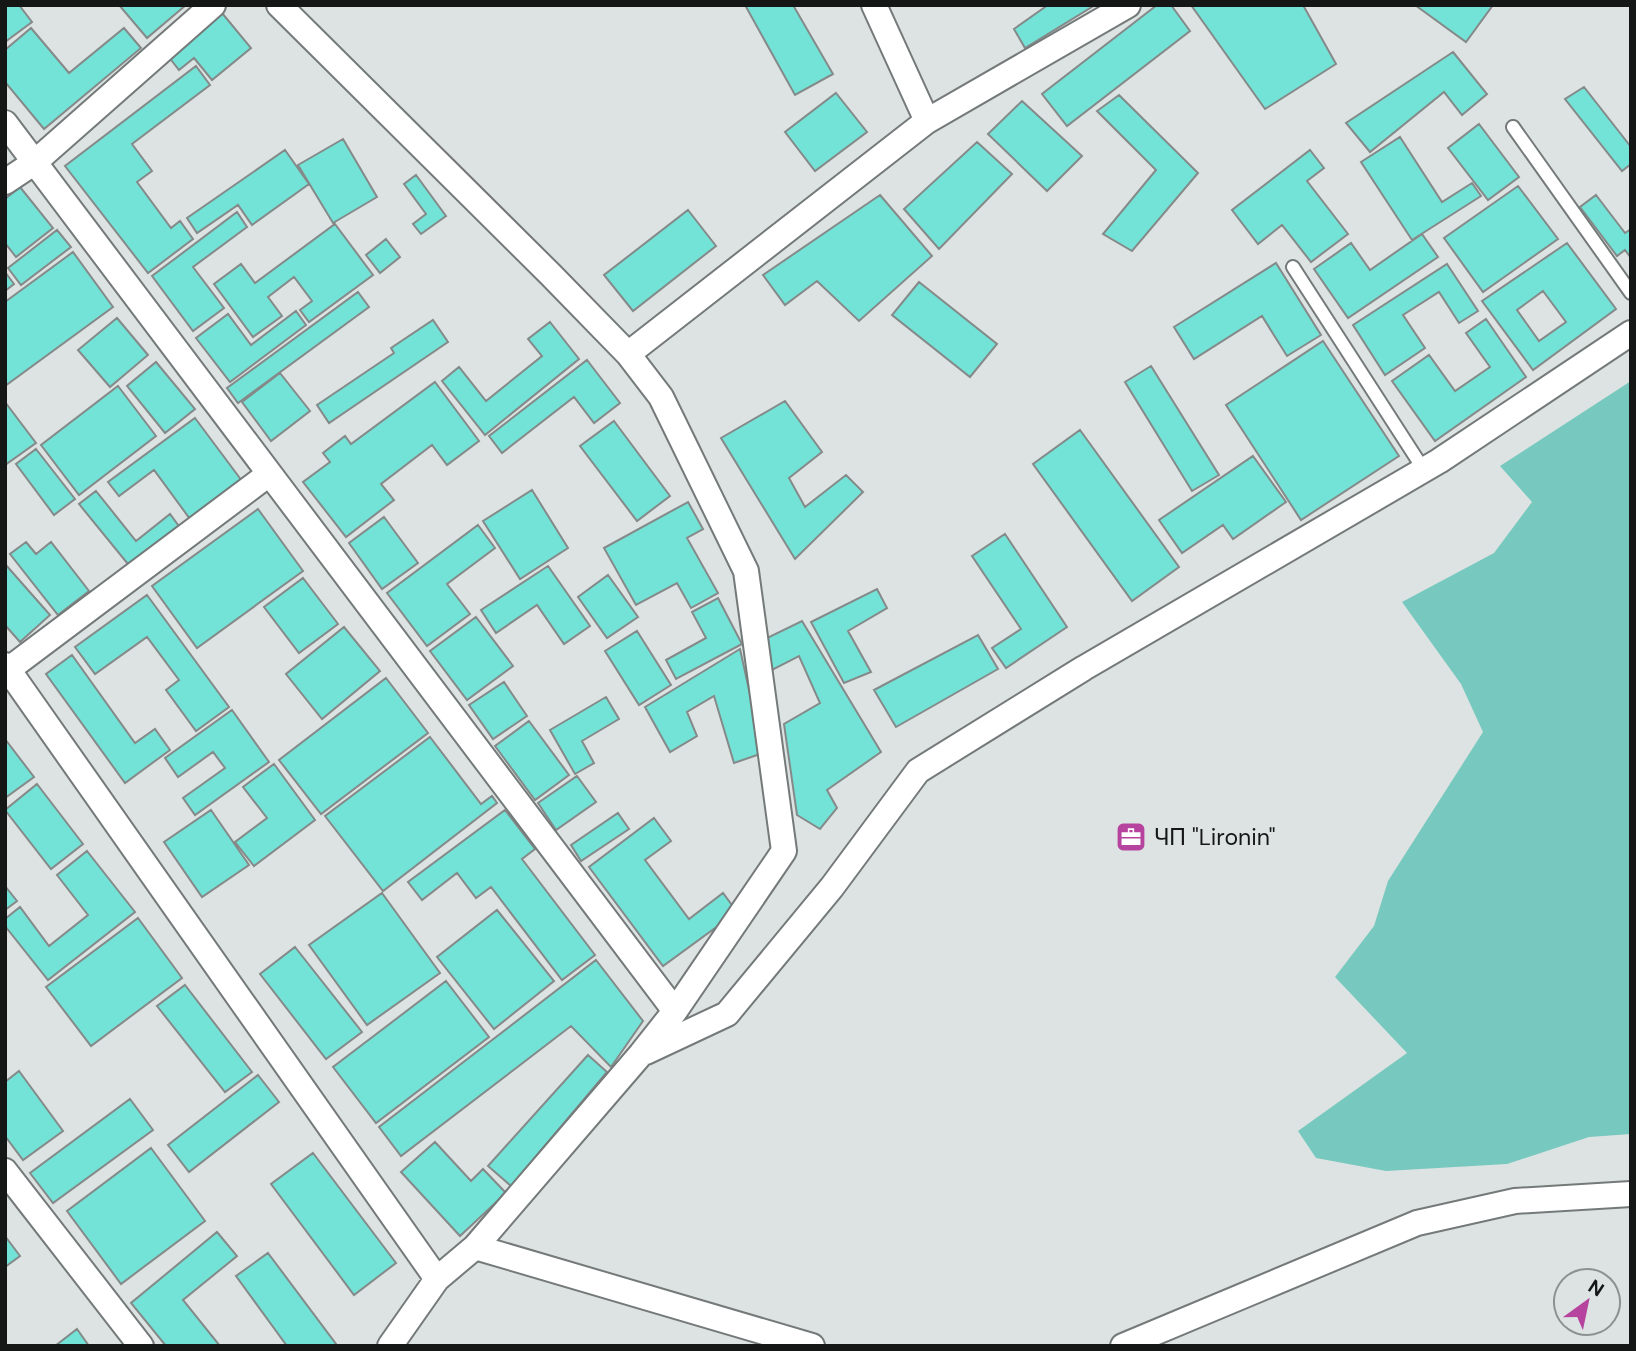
<svg xmlns="http://www.w3.org/2000/svg" width="1636" height="1351" font-family="'DM Sans',sans-serif">
<style>
.green{fill:#77c8bf}
.building{fill:#74e3d7;stroke:#848a89;stroke-width:2;fill-rule:evenodd}
.lines{fill:none;stroke-linecap:round;stroke-linejoin:round}
.service-casing{stroke:#747a79;stroke-width:16}
.minor-casing{stroke:#747a79;stroke-width:28}
.service{stroke:#fff;stroke-width:12}
.minor{stroke:#fff;stroke-width:24}
.labels{text-anchor:middle;stroke-width:7;stroke-linejoin:round;paint-order:stroke}
.poi-label{font-size:23px;fill:#151717;stroke:#dde3e2;text-anchor:start}
</style>
<rect width="100%" height="100%" fill="#dde3e2"/>
<path class="green" d="M1631,381V1134L1589,1137L1507,1164L1386,1171L1316,1158L1298,1131L1407,1053L1335,977L1374,926L1388,881L1483,732L1461,684L1402,602L1494,553L1532,502L1500,466Z"/>
<path class="building" d="M5,5H19L32,22L5,42Z
M119,5H186L147,38Z
M745,5H793L833,74L795,95Z
M1048,5H1095L1025,48L1014,29Z
M1157,5H1171L1190,31L1067,126L1042,94Z
M1191,5H1303L1336,64L1265,109Z
M1415,5H1493L1466,42Z
M222,13L251,48L212,80L194,58L179,70L168,56Z
M31,28L69,73L124,28L141,48L44,129L5,82V50Z
M1453,52L1487,94L1462,115L1444,92L1370,152L1346,123Z
M196,66L210,85L132,144L152,171L137,182L171,228L180,221L193,239L148,273L65,166Z
M1584,87L1631,147V164L1622,171L1565,99Z
M836,93L867,132L815,171L785,132Z
M1119,95L1198,173L1132,251L1103,234L1156,170L1097,111Z
M1022,101L1082,156L1047,191L988,134Z
M1479,124L1519,177L1488,200L1448,148Z
M1400,137L1442,202L1472,183L1481,196L1412,240L1361,162Z
M343,139L377,197L333,223L298,165Z
M977,142L1012,174L939,249L904,209Z
M285,150L309,184L252,225L238,205L197,233L187,218Z
M1310,150L1324,168L1307,181L1348,234L1311,262L1282,225L1258,244L1232,210Z
M416,175L446,216L421,234L413,224L426,214L404,184Z
M1518,186L1558,239L1483,292L1444,238Z
M20,187L53,228L16,257L5,243V199Z
M880,195L932,256L859,321L817,281L785,305L763,275Z
M1596,195L1625,233L1631,229V258L1625,250L1617,256L1580,207Z
M688,210L716,246L633,311L604,275Z
M237,212L247,227L193,267L224,308L193,331L152,276Z
M335,224L373,275L309,322L300,310L312,301L294,277L268,297L282,316L253,337L214,284L241,264L255,283Z
M57,230L71,247L21,285L8,268Z
M1422,234L1438,257L1348,318L1314,269L1351,243L1370,270Z
M386,239L400,257L380,273L366,255Z
M1567,243L1616,309L1533,370L1482,301ZM1543,291L1566,322L1539,341L1517,310Z
M73,252L113,307L5,386V302Z
M1276,263L1321,335L1287,356L1262,316L1194,359L1174,327Z
M1447,264L1478,311L1459,323L1439,292L1403,315L1425,348L1385,375L1353,325Z
M5,272L14,284L5,291Z
M919,282L997,344L970,377L892,315Z
M358,292L369,307L238,403L227,388Z
M296,311L306,325L230,382L196,338L228,314L251,345Z
M117,318L148,355L110,387L78,350Z
M1486,319L1526,377L1435,441L1392,381L1429,355L1455,391L1490,367L1466,333Z
M433,320L448,342L329,423L317,405L394,353L391,348Z
M550,322L579,359L485,435L442,381L459,367L486,401L542,356L528,339Z
M1323,341L1399,456L1301,520L1226,405Z
M587,360L620,403L594,423L574,397L502,453L489,436Z
M156,362L195,409L165,433L127,386Z
M1151,366L1219,475L1192,491L1125,382Z
M280,373L310,411L271,441L242,402Z
M435,382L479,441L447,465L432,445L381,484L394,500L346,537L303,482L330,462L323,453L345,436L351,444Z
M118,386L156,436L79,495L41,445Z
M785,401L822,452L789,478L805,507L846,475L863,492L795,559L721,438Z
M5,402L36,443L5,465Z
M195,418L242,481L190,519L154,470L119,496L108,482Z
M614,421L670,496L637,521L580,446Z
M1080,430L1179,567L1132,601L1033,464Z
M36,449L75,499L54,515L16,464Z
M1253,456L1286,502L1233,539L1223,525L1182,553L1159,520Z
M532,490L568,548L520,579L483,521Z
M96,491L136,541L170,514L181,529L132,569L79,504Z
M688,502L703,529L687,538L718,593L691,608L677,583L636,605L604,548Z
M258,509L303,571L197,648L152,586Z
M384,517L418,563L382,589L349,543Z
M478,525L495,548L447,584L470,614L427,646L387,593Z
M1005,534L1067,627L1006,668L992,648L1021,629L972,556Z
M26,542L36,554L51,542L89,591L58,615L10,554Z
M5,564L50,615L20,642L5,625Z
M548,566L590,626L564,644L537,605L496,633L481,610Z
M608,575L638,617L607,638L578,597Z
M303,578L338,624L299,653L264,607Z
M877,589L887,608L848,631L871,672L844,683L811,622Z
M147,595L229,707L196,731L166,690L179,680L147,637L95,674L75,647Z
M718,598L742,644L676,679L666,660L706,638L692,612Z
M476,617L513,666L467,700L430,651Z
M802,621L881,752L827,790L837,808L820,829L797,815L784,724L820,703L799,656L770,671L767,638Z
M344,627L380,671L322,719L286,674Z
M637,631L671,685L639,705L605,651Z
M978,635L998,669L896,727L874,690Z
M740,649L763,753L734,763L714,696L687,712L697,736L670,752L645,707Z
M72,655L135,743L155,729L170,750L125,783L46,674Z
M386,678L428,733L321,814L279,760Z
M504,682L527,716L493,739L469,705Z
M606,697L619,719L582,741L594,763L575,774L550,730Z
M232,710L269,762L195,815L183,798L225,768L213,752L178,777L165,758Z
M529,721L569,775L535,800L495,746Z
M430,737L481,804L492,796L497,803L383,891L325,816Z
M5,739L34,777L5,798Z
M274,764L315,820L254,866L235,842L267,818L243,787Z
M577,776L596,802L556,830L538,803Z
M37,784L83,844L51,869L5,810Z
M211,810L249,865L202,897L164,842Z
M505,810L535,849L522,859L595,955L562,980L491,887L476,898L457,873L422,900L408,882Z
M618,813L629,829L581,861L571,845Z
M654,818L671,841L645,860L689,919L723,893L737,912L663,966L589,867Z
M87,851L135,912L48,980L5,926V919L20,907L49,946L88,915L57,875Z
M5,886L17,901L5,910Z
M382,893L440,973L367,1025L309,945Z
M497,910L554,981L494,1029L437,957Z
M138,918L182,978L91,1046L46,987Z
M295,947L362,1032L326,1059L260,974Z
M596,960L643,1021L611,1067L571,1026L401,1156L379,1127Z
M446,981L489,1037L376,1123L333,1067Z
M185,985L252,1072L225,1092L157,1006Z
M588,1055L607,1072L511,1186L488,1166Z
M19,1071L63,1131L23,1160L5,1136V1082Z
M258,1075L279,1102L189,1172L168,1145Z
M130,1099L153,1130L53,1203L30,1173Z
M435,1142L471,1181L483,1169L506,1193L460,1236L401,1172Z
M151,1148L205,1221L121,1284L67,1211Z
M313,1153L396,1263L354,1295L271,1184Z
M217,1232L237,1256L183,1300L220,1346H166L131,1303Z
M5,1236L20,1256L5,1267Z
M268,1253L336,1344L334,1346H287L236,1276Z
M77,1329L89,1346H55Z"/>
<g class="lines">
<g class="service-casing">
<path id="service" d="M1513,127L1631,293
M1293,267L1424,470"/>
</g>
<g class="minor-casing">
<path id="minor" d="M279,5L551,275L628,354L661,397L746,571L784,851L675,1011L641,1054L475,1247L437,1279L390,1346
M927,121L1128,5
M5,123L675,1011
M5,182L35,162L213,5
M628,354L927,121L874,5
M5,665L437,1279
M5,672L269,474
M646,1052L727,1014L832,887L918,771L1084,668L1439,461L1631,333
M5,1171L141,1346
M475,1247L812,1346
M1123,1346L1417,1223L1515,1201L1631,1194"/>
</g>
<use href="#service" class="service"/>
<use href="#minor" class="minor"/>
</g>
<defs>
<g id="office-square" transform="scale(1.575)"><rect x="-9" y="-9" width="18" height="18" rx="4" fill="#b6449e" stroke="#dde3e2"/><path d="M-6-3h4V-5.5h4V-3h4V5H-6ZM-1-4.5V-3h2v-1.5ZM-6 0V1H6V0Z" fill="#fff"/></g>
</defs>
<g fill-rule="evenodd">
<use href="#office-square" x="1131" y="837"/>
</g>
<g class="labels">
<g class="poi-label">
<text x="1154" y="845">ЧП "Lironin"</text>
</g>
</g>
<rect width="1636" height="1351" fill="none" stroke="#151717" stroke-width="14"/>
<g transform="translate(1587 1302) rotate(33)"><circle r="33" fill="#dde3e2" stroke="#8d9191" stroke-width="2"/>
<path d="M0-5L12 26L0 18L-12 26Z" fill="#b6449e"/>
<text y="-10" font-size="19" font-weight="bold" text-anchor="middle" fill="#151717">N</text>
</g>
</svg>
